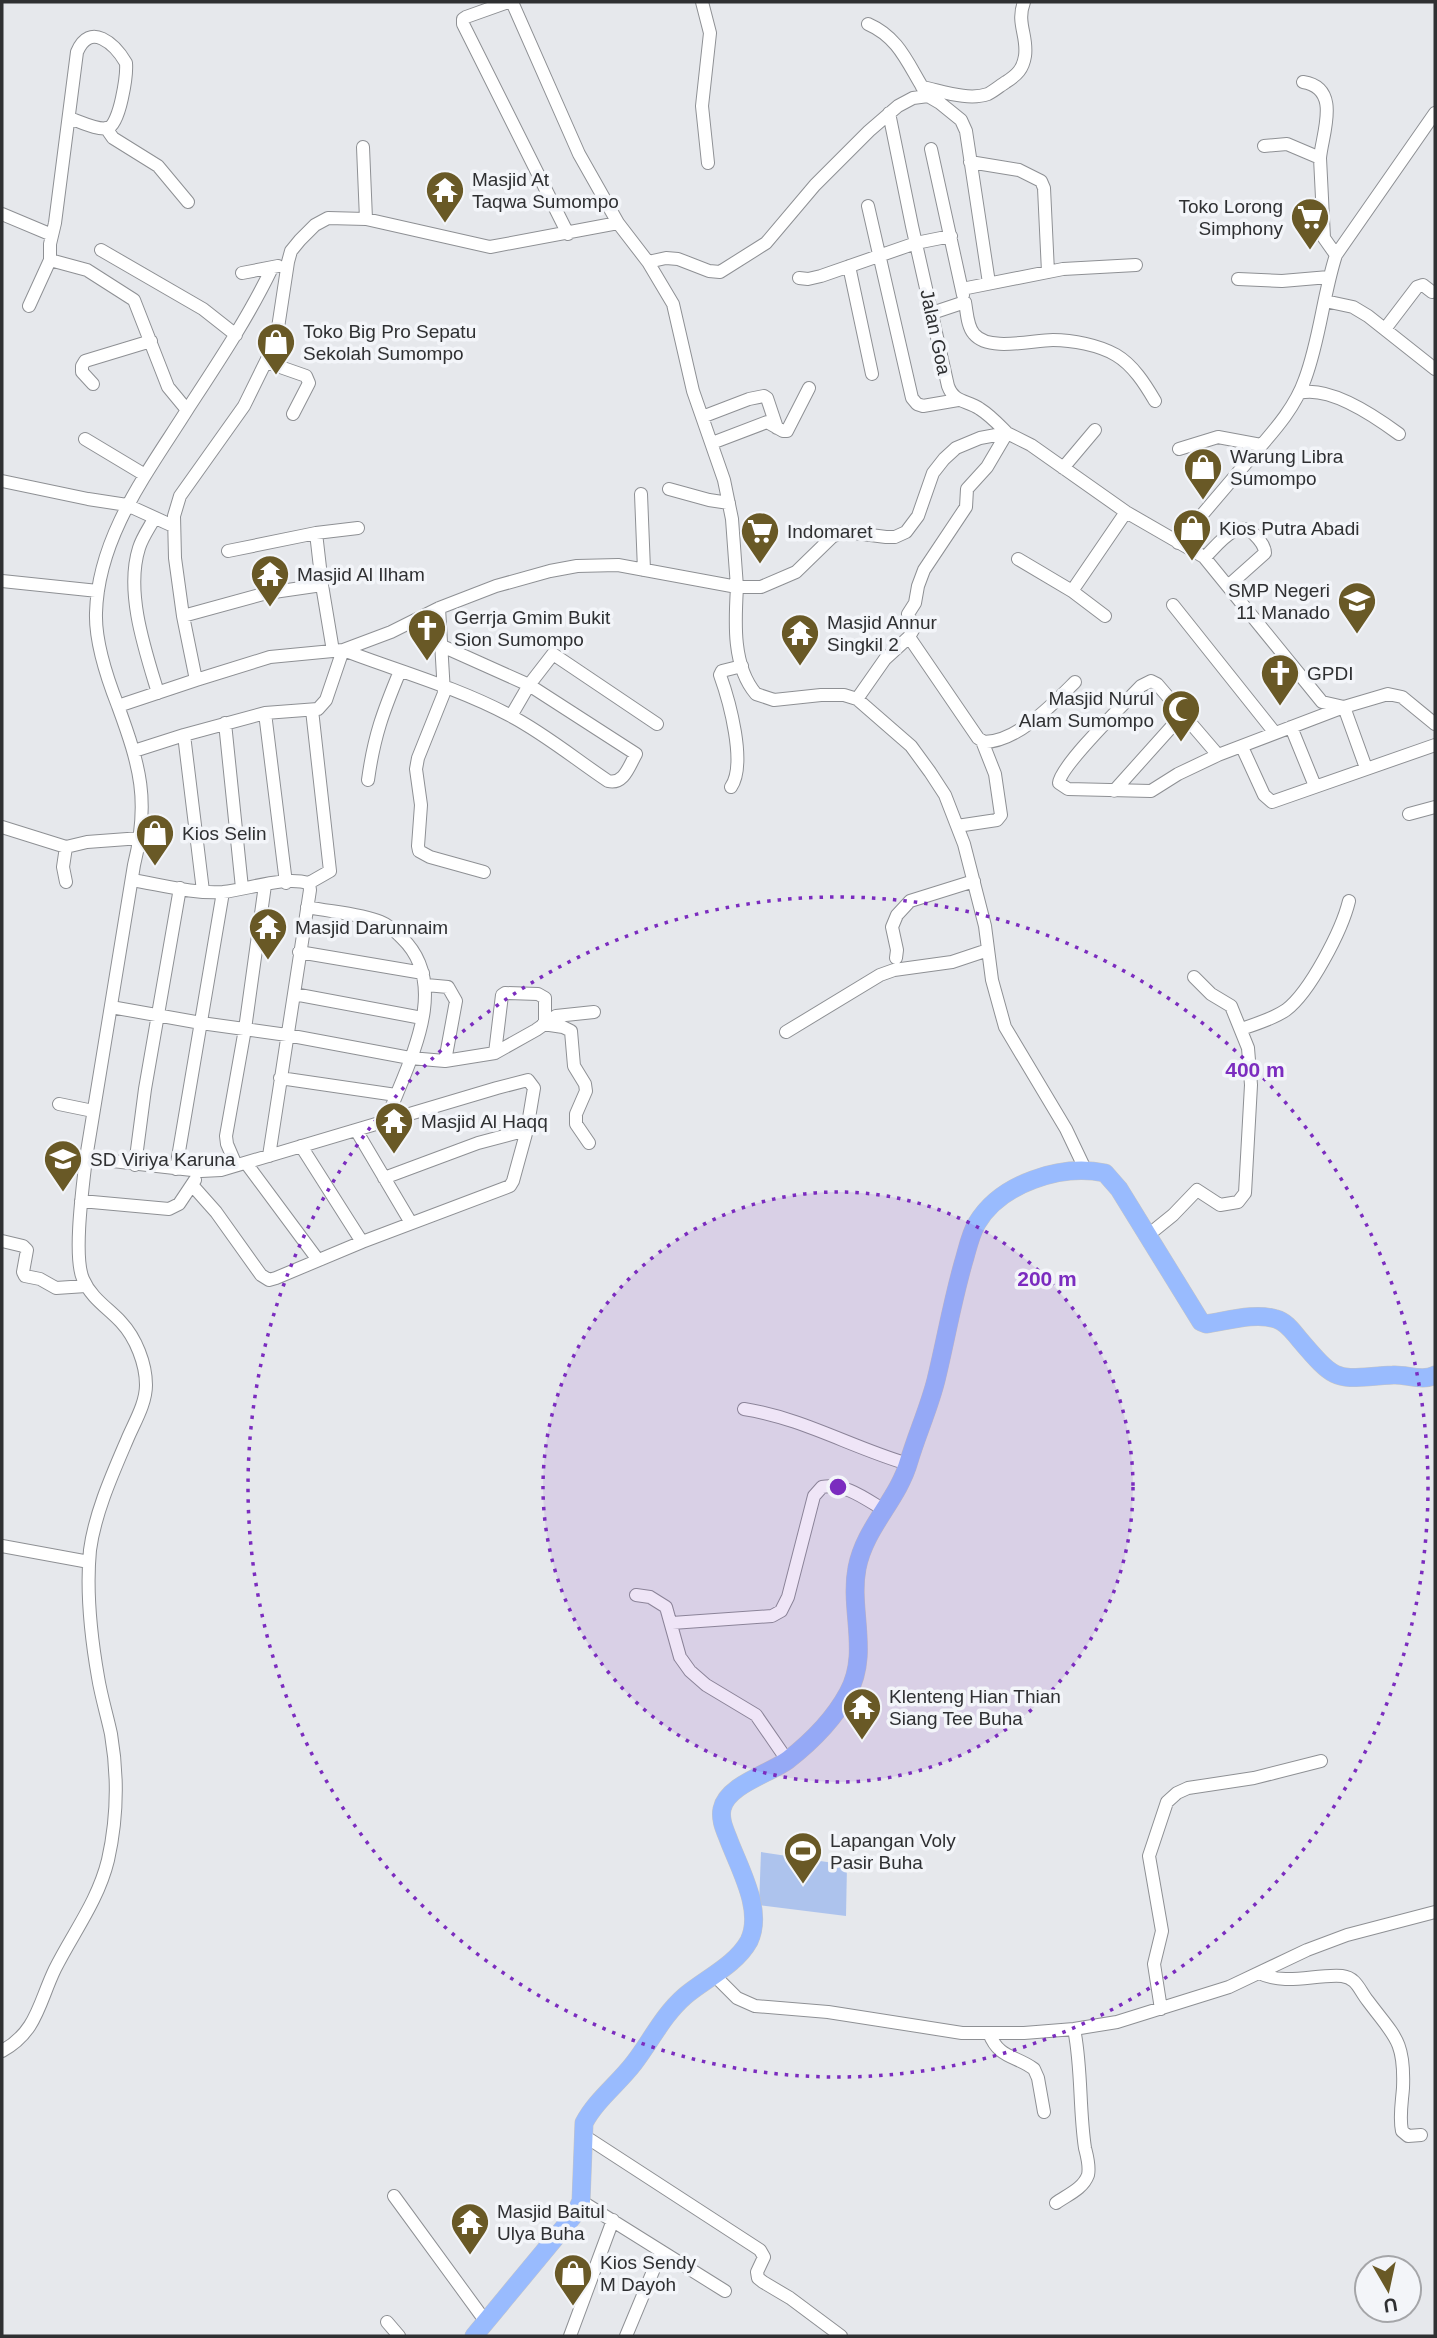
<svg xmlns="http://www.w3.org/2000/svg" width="1437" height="2338" font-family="Arial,sans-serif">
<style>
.grass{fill:#adc3ed}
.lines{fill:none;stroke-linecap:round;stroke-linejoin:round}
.minor-casing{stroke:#8e9094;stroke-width:14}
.highway-casing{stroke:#c5c5c6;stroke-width:19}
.minor{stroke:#fff;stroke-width:12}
.highway{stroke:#99bbfe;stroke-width:18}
.ring{fill:none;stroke:#7b2cbf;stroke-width:3.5;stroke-dasharray:3.5 7}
.labels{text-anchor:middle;stroke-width:7;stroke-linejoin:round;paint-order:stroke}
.poi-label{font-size:19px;fill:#2f3032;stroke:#f3f5f9;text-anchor:start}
.street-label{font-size:19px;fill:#2f3032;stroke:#f3f5f9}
.centre{fill:#7b2cbf;stroke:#f3f5f9;stroke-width:3.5}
.ring-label{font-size:21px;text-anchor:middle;font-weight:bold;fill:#7b2cbf;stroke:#f3f5f9;stroke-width:7;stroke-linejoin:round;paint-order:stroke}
</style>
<rect width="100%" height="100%" fill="#e6e8ec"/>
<path class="grass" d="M761,1852L847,1865L846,1916L759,1905Z"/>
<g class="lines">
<g class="minor-casing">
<path id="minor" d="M508,2L466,17L463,19V24L568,234
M512,2L579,154L618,223L648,262L673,304L693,391L724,480L732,519L737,587H761L796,572L832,537L840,533L847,532L886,537H895L906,532L918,516L933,473L944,459L956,448L980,438L1007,433L1031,445L1126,512L1204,557L1322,702L1344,707L1388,694L1402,697L1435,724
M702,2L710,33L702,106L708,163
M868,24C900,38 908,65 926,93
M1303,82C1342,88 1322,134 1320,158
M922,87C942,91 968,101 988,94C994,91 1001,85 1006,82C1017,75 1023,69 1025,56C1028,36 1016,23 1024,2
M889,113L912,226L948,386C954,403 967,400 980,409C991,416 998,424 1007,433L987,467L967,489L966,507L924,570L918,586L915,603L908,614L914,628L909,637
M69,118C79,121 98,131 108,128C120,124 127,75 126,63C115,44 90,21 77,52L55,223L50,244V260L87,270L134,300L168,387L187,410
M106,128L113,138L158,166L188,202
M1264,146L1287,144L1320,158L1324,238L1336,255
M363,147L366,219
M931,149L963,295
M970,162L1019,170L1041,181L1044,188L1048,272
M868,206L912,398L917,404L923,406L958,400
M2,214L52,235
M618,223L490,247L366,219L328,218L315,225L300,240L291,251L288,262L276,341L244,406L180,496L174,516L175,558L183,616L196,680L270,657L343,650L391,632L439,608L496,586L550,571L577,566L618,565L737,587C735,621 732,666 756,694L774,700L821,695H844L857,699L911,746L930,772L945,795L964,844L985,926L992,980L1005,1027L1066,1129L1086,1171
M101,250L203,309L236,335
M648,262L666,258L678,259L709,271L720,272L766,243L815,185L869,131L898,106L913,98L928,96L940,103L961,120L966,131L989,283
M849,266L872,374
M242,273L278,266
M799,278L808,279L821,276L916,243L951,236
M1238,279L1282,281L1329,277
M962,289L1063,269L1136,265
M1325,301L1353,307L1368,316L1435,369
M29,306L50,260
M932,313L965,302C967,312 967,326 974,334C989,352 1032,340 1053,340C1072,340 1099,345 1116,355C1133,365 1145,384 1155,401
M1385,329L1417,287L1423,285L1432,292
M266,362L306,376L309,383L293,414
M93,384L82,372V366L85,361L151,341
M1299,393C1329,385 1376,417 1399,434
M702,417L749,399L764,396L767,398L777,428
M85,439L145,475
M712,443L767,422L783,431H787L809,388
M1179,449L1218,437L1261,445
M1063,468L1095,430
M2,481L88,499L127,505L173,526
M669,489L709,500L729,503
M641,494L644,570
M154,519C149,528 142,538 139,548C125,592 145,650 158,693
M316,533L322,585
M1178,543C1201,516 1224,489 1247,462C1269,436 1294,411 1305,379C1320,339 1323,295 1336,255L1435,113
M228,551L316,533L358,528
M1205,557C1217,546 1237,517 1254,534C1260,540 1265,546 1265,553L1228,586
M1018,559L1072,591L1126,512
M2,581L98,591
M1072,591L1105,616
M1173,605L1275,733
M439,608L444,693L418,758L416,769L421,805L418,846L419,851L430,857L484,872
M183,616L267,593L322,585L333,651
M857,699L885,659L909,637L978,738L984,742C1017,742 1053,704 1075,682
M118,706C107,678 95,643 96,613C98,536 148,472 187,410C217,364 248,318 272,268
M265,713L286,883
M511,716L529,685L553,654L657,724
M225,723L242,888
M1291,727L1315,786
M1242,747L1264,795L1272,802L1435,745
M134,751L184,735
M1218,755L1157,684L1151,681L1141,686C1126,702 1060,766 1059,783L1068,789L1151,791L1178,774L1218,755L1344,707L1366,768
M368,780C374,736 383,712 400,671
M731,787C747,764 729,700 720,675L722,671L742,666
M1114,791L1183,714
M1409,814L1435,807
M957,826L997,820L1001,815L995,774L982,741
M2,827L66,847
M132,880C162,885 194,894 223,892C250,889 283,876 309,883L310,890L269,1156
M66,882L63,867L66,847L87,842L141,838
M309,883L330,871L312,710
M203,891L184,735L265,713L318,709L326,700L343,650C398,671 456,687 509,715C544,733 575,759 608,781C624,785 629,766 636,754L529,685L442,646
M307,907C331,912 359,913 381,922C389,925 396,932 402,938C453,987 406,1066 387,1119
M299,952L423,973
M896,958L897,950L892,927L897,915L910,901L974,881
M426,985L448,987L456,1001L445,1061
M294,994L422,1018
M111,1007L201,1023L287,1035L410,1058L445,1061L495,1053L536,1030L556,1016L594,1012
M543,1024L563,1027L571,1031L574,1066L585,1084L586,1091L576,1114V1124L589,1143
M1241,1029C1256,1024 1273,1019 1286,1010C1310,992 1342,930 1349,901
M786,1032L880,975L894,970L952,962L988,950
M495,1053L502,995L505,993L538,994L545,998V1022
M280,1078L396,1095
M59,1104L93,1111
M356,1130L411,1223
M301,1146L362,1242
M86,1158L201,1171L221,1170L497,1088L528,1080L534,1088L527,1130L513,1181L510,1186L362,1242L276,1278L269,1280L261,1275L216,1212L192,1185
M246,1163L318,1260
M135,1165L145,1089L180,888
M236,1165L227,1144L226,1136L245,1029L265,885
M176,1169L223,892
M384,1178L478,1143L527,1130
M81,1201L169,1209L179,1204L195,1180
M1147,1236L1173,1215L1197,1190L1220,1205L1238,1202L1245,1193L1251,1085L1248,1048L1231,1006L1211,994L1194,977
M2,1241L23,1246L27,1250L23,1272L25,1276L40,1279L56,1288L86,1286
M744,1409C802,1418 853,1448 908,1464
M2,1546L89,1562
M636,1595L650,1597L666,1607L680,1657L690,1671L706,1685L756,1715L787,1760
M672,1623L772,1616L781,1611L788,1597L814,1496L822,1487C845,1483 864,1498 884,1510
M1259,1973C1287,1986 1313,1974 1342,1976C1357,1978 1359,1990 1368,2001C1394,2036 1405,2040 1403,2088C1402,2102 1399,2117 1402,2131L1408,2136L1421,2135
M714,1975L737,1998L755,2006L828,2012L962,2033H1024L1074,2029L1117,2022L1229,1987L1307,1950L1347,1935L1435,1912
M1161,2009L1154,1964L1162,1931L1149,1856L1167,1802L1177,1793L1188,1788L1254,1778L1321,1761
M989,2033C999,2059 1015,2055 1034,2069L1038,2078L1044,2112
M2,2051C37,2032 39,2002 55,1969C73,1933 98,1901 108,1860C117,1820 118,1775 111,1734C107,1715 101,1696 98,1677C91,1637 86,1591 90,1550C95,1513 112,1475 127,1440C134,1423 146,1404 146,1385C146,1364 136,1338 121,1322C108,1308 91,1298 83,1279C73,1256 83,1185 86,1158L134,865C150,801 140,766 118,706L196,680
M583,2135L760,2250L764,2257L757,2272L758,2278L763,2282L790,2298L841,2336
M394,2196L486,2322
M581,2201L725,2291
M1056,2203C1067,2195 1083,2189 1088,2175C1090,2166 1087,2156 1085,2148C1079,2109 1082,2067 1074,2029
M387,2322L399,2336
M570,2336L613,2220
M626,2336L661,2252"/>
</g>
<g class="highway-casing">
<path id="highway" d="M474,2336L575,2214L581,2201L584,2123C596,2100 618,2084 634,2063C651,2041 663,2015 685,1996C705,1979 736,1965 749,1941C764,1910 739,1868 728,1838C724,1828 720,1819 722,1809C727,1785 769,1774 788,1760C811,1742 834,1719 848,1693C870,1653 849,1610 857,1568C865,1527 898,1500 909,1461C917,1434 929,1408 936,1380C946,1339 953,1297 965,1257C968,1246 971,1233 977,1223C1001,1183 1061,1164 1105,1173L1119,1189L1201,1322L1206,1324C1227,1321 1256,1312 1276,1319C1287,1322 1293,1332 1300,1340C1339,1386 1336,1378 1393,1375C1406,1374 1423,1382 1435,1375"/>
</g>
<use href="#minor" class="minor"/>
<use href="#highway" class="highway"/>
</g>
<circle cx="838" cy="1487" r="295" fill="#7b2cbf" fill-opacity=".12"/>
<g class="ring">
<circle cx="838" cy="1487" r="295"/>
<circle cx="838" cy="1487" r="590"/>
</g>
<defs>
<g id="temple-pin" transform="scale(2.0125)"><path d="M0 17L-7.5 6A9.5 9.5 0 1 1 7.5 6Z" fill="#695926" stroke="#f3f5f9"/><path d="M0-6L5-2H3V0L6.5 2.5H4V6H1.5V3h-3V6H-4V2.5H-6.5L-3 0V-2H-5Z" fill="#fff"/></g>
<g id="supermarket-pin" transform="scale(2.0125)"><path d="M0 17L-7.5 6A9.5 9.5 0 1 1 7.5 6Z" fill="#695926" stroke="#f3f5f9"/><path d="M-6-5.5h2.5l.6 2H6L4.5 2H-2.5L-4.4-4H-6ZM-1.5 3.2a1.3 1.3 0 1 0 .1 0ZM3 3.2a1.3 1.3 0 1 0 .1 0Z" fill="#fff"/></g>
<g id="shop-pin" transform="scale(2.0125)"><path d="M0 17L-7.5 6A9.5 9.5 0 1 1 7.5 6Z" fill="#695926" stroke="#f3f5f9"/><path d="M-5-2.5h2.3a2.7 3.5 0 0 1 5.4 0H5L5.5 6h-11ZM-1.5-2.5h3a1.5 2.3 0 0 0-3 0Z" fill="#fff"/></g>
<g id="school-pin" transform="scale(2.0125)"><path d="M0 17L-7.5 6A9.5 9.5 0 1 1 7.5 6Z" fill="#695926" stroke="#f3f5f9"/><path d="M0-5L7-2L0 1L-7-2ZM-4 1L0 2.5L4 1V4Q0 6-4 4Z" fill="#fff"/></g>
<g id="church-pin" transform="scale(2.0125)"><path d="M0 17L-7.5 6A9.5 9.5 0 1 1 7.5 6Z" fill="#695926" stroke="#f3f5f9"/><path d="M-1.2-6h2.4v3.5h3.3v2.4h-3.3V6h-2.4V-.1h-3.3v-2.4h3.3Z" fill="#fff"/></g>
<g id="mosque-pin" transform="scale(2.0125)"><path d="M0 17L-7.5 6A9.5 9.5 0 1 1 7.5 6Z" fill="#695926" stroke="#f3f5f9"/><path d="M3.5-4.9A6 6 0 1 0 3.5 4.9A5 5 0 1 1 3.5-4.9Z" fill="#fff"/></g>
<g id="stadium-pin" transform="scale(2.0125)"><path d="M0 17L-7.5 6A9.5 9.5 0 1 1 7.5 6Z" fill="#695926" stroke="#f3f5f9"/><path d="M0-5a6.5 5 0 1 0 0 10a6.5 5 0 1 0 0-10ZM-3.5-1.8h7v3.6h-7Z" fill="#fff"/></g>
</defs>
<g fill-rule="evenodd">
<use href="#temple-pin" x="445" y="190"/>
<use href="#supermarket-pin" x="1310" y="217"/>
<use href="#shop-pin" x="276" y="342"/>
<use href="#shop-pin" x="1203" y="467"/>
<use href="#shop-pin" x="1192" y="528"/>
<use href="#supermarket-pin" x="760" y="531"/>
<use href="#temple-pin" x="270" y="574"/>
<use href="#school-pin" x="1357" y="601"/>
<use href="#church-pin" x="427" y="628"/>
<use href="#temple-pin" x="800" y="633"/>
<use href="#church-pin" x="1280" y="673"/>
<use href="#mosque-pin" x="1181" y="709"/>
<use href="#shop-pin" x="155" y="833"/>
<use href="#temple-pin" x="268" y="927"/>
<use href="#temple-pin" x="394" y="1121"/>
<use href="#school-pin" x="63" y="1159"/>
<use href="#temple-pin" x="862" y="1707"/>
<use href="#stadium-pin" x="803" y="1851"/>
<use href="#temple-pin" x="470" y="2222"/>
<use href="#shop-pin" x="573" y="2273"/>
</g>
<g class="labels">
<g class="poi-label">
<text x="472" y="186">Masjid At<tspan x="472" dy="22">Taqwa Sumompo</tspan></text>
<text x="1283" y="213" text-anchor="end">Toko Lorong<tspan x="1283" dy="22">Simphony</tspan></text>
<text x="303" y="338">Toko Big Pro Sepatu<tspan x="303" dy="22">Sekolah Sumompo</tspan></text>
<text x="1230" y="463">Warung Libra<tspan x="1230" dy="22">Sumompo</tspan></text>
<text x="1219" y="535">Kios Putra Abadi</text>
<text x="787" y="538">Indomaret</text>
<text x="297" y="581">Masjid Al Ilham</text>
<text x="1330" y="597" text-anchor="end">SMP Negeri<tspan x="1330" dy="22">11 Manado</tspan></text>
<text x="454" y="624">Gerrja Gmim Bukit<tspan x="454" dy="22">Sion Sumompo</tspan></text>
<text x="827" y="629">Masjid Annur<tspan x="827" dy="22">Singkil 2</tspan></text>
<text x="1307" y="680">GPDI</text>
<text x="1154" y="705" text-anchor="end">Masjid Nurul<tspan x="1154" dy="22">Alam Sumompo</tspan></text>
<text x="182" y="840">Kios Selin</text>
<text x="295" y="934">Masjid Darunnaim</text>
<text x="421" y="1128">Masjid Al Haqq</text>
<text x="90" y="1166">SD Viriya Karuna</text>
<text x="889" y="1703">Klenteng Hian Thian<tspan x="889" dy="22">Siang Tee Buha</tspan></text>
<text x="830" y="1847">Lapangan Voly<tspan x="830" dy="22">Pasir Buha</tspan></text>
<text x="497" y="2218">Masjid Baitul<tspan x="497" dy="22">Ulya Buha</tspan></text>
<text x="600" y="2269">Kios Sendy<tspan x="600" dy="22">M Dayoh</tspan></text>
</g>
<g class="street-label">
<text transform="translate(936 332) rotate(78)" y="7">Jalan Goa</text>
</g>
</g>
<circle cx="838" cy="1487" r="10" class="centre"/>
<g class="ring-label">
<text x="1255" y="1077">400 m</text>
<text x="1047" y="1286">200 m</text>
</g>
<rect width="1437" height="2338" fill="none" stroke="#2f3032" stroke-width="7"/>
<g transform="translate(1388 2289) rotate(171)"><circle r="33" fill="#f3f5f9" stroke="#a5a6a9" stroke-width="2"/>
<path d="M0-5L12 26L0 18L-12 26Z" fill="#695926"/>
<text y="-10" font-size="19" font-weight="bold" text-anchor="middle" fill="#2f3032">U</text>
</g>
</svg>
